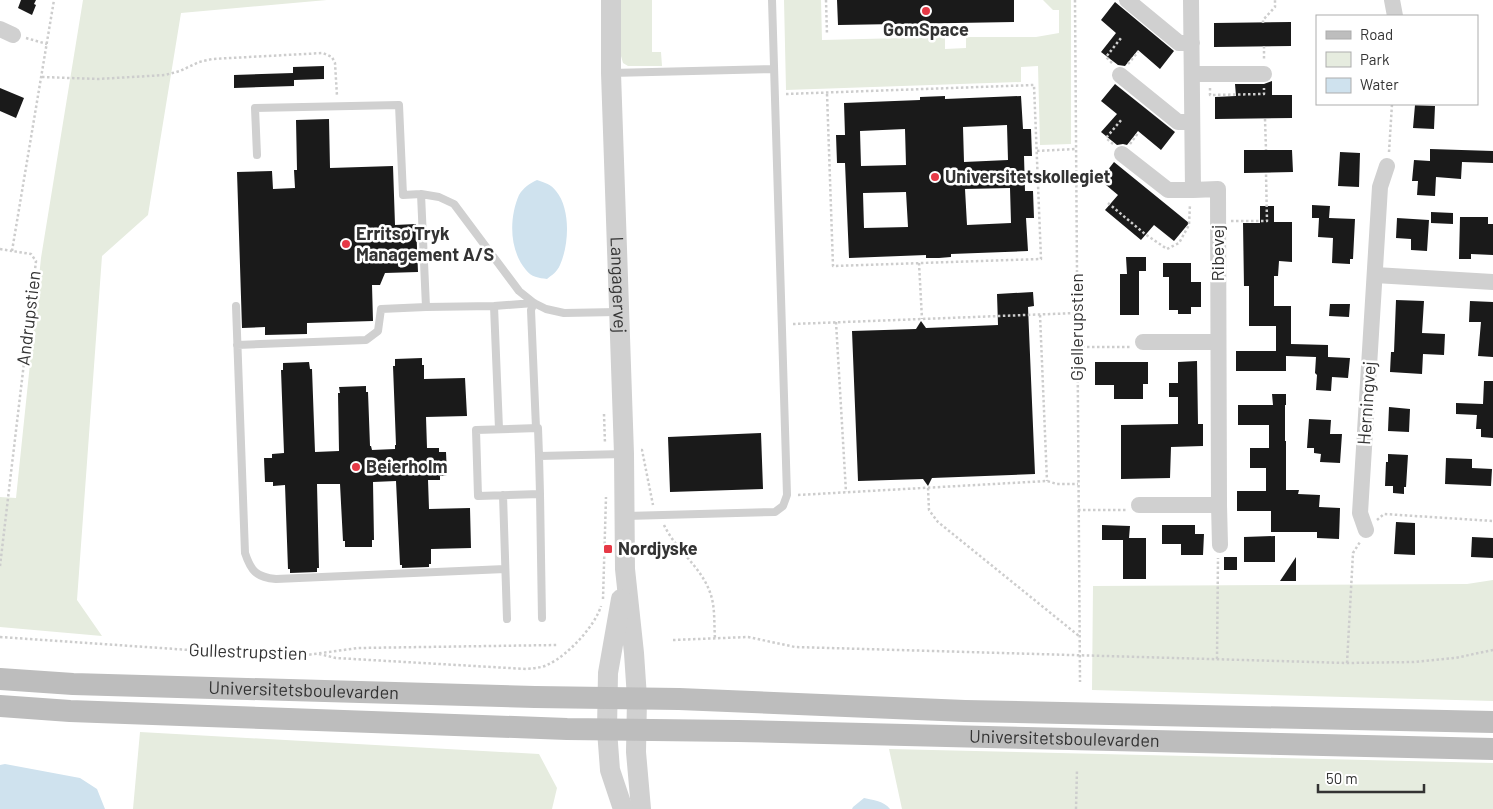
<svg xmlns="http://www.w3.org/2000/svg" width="1493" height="809" font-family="Barlow,sans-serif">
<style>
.green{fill:#e6ecdf}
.water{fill:#cfe2ee}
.building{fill:#1a1a1a;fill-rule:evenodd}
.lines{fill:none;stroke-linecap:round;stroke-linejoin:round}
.path{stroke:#cdcdcd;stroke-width:2.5;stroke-dasharray:2.5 2.5;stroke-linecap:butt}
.service{stroke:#d0d0d0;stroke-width:8}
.minor{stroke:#d0d0d0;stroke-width:16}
.tertiary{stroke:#d0d0d0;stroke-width:20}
.secondary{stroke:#bdbdbd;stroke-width:22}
.poi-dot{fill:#e63946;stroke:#fff;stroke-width:2}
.labels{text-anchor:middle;stroke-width:5;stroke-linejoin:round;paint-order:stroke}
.poi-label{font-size:18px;font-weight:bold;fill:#333;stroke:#fff;text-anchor:start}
.street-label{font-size:18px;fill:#333;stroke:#fff}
</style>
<rect width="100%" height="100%" fill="#fff"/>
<path class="green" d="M83,0H327L181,13L148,215L102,256L77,600L102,636L0,627V497L16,498L41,258Z
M621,0H652V52H661L662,66H628L623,63L621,56Z
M784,0H821L822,40L945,37V49L966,48V37H1036L1059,33V10H1053L1043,0H1071V144L1040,145L1038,66L1021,67V82L786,90Z
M1493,580V701L1092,690L1093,586L1467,584Z
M140,732L539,754L557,788L552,809H133Z
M889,749L1493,763V809H902Z"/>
<path class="water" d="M537,180C545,183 551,184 556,191C571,209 569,245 560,265C557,272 552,275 547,279C539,278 531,277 526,270C509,250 509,218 519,195C523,188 530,183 537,180Z
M5,764L80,778L97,789L105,809H0V765Z
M864,798C873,800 884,801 890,809H852L853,807Z"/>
<path class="building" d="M21,0H36L34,4L36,5L32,15L18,8Z
M837,0H1014V22L838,25Z
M1115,2L1174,51L1160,69L1138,50L1125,66L1118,65L1101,52L1116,33L1101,20Z
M1291,22V46L1214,47V23Z
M324,66V79L294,80V86L234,88V75L293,73V67Z
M1272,81V95H1292V118L1215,119V97L1236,96L1235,84H1264Z
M1115,84L1175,132L1161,150L1138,131L1127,145L1123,144L1117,145L1101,132L1117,114L1101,101Z
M0,88L24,98L16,118L0,111Z
M945,96V99L1021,96L1023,129H1031L1032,156H1024L1025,191H1033L1034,218H1026L1028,251L951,254V257L939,258H926V255L849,258L845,163H837L836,135H845L844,103L920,100V97ZM1007,125L1008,160L964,162L963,127ZM905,129L906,165L861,166L860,131ZM1010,188L1011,223L967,225L965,189ZM906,192L908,227L864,228L863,193Z
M1415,105L1435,106L1434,129L1413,128Z
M329,119L330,168L393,166L395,225L416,224L418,272L385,273L380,285H372L373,321L307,323V334L265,335V327L242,328L237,172L272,171L273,189L295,188L294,170H297L296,120Z
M1430,149L1493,151V163L1462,162L1461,179L1436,177L1435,196L1417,195L1418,181H1412L1414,160L1430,161Z
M1244,150H1292L1293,172L1244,173Z
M1340,152L1360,153L1359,187L1338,186Z
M1114,162L1189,223L1174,241L1154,225L1141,240L1105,210L1118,195L1100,180Z
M1312,205L1330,206L1329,218L1355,219L1353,259H1350V264L1332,263L1333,238L1318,237L1319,218H1312Z
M1260,206H1274V222H1292V262L1279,261L1278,276H1274V306H1291V344L1328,345V357L1350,358L1348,378L1332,377L1331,391L1316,390L1317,375L1315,373L1316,357L1286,356V371H1236V351H1276V326H1249V286H1244L1243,223H1260Z
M1431,212L1453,213V224L1431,223Z
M1460,217H1488V224H1493V255L1471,254V259H1459Z
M1397,218L1429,220L1427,251L1411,250V239L1396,238Z
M1126,257H1146V271H1139V315H1120V274H1127Z
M1163,263H1191V282H1201V307H1191V314H1178V310H1169V277H1163Z
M1033,292L1034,306L1028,307L1035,474L932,478L928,486L923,479L858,481L852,331L916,329L921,321L926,328L998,325L997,294Z
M1396,300L1424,301L1422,333L1445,334L1444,355L1423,354L1422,374L1390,372L1391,352H1394Z
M1470,301L1493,302V357L1478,356L1481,322H1469Z
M1330,304H1350L1349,317L1329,316Z
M422,358V365H424V379L465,378L467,416L426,417L427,448H439V452H446L447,475L440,476V480H428L429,509L470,508L471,548L431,549V564H429V567L402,568V565H400L396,481L373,482L374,540H372V547H345V541H343L340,484H317L319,568H317V572L290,573V569H288L285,485L273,486V482H265L264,458H272V454L284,453L281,370H283V363L309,362L310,369H312L315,452L339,451L338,393H340L339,387L366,386V392H368L370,446H371L372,450L395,449V445H396L393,366H395V359Z
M1197,361L1198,424H1203V446L1171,447L1170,478L1121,479V425L1178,424V397H1169V383H1178V362Z
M1095,362H1148V384H1143V399H1114V385H1095Z
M1484,381H1493V438L1481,437V429H1476L1477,415L1456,414V403L1483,404Z
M1272,394H1286V405H1285V441H1286V490H1299L1298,494L1320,495L1319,507L1340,508L1339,539L1317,538V532H1271V511H1237V491H1266V468H1250V448H1269V425H1238V405H1273Z
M1389,407L1410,409L1409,432L1388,431Z
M1309,419L1331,420L1330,434H1342L1340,463L1320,462L1321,454L1314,453V448H1307Z
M761,433L763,489L670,492L668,437Z
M1388,454L1408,455L1406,487H1404V494L1393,493V486H1385L1386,462H1388Z
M1446,458L1472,459V468L1492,469L1491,486L1445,484Z
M1396,522L1415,523V555L1394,554Z
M1102,525L1130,526L1129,538H1146V579H1123V540H1102Z
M1162,525H1195V534H1204L1203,555H1181V544H1162Z
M1275,536V562H1244V537Z
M1472,537L1493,538V558L1471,557Z
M1224,557H1237V570H1224Z
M1296,557V581H1280Z"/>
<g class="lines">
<path class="path" d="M826,0L827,34
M1075,0L1080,682
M1263,23V20L1275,7V0
M26,38L47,44
M1264,46V60
M1112,63L1106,57L1121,38
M1128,64L1138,52
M42,77L98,79L165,75L180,71L199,62L212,59L323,53L332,57L335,63L337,96
M1210,88V95L1264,94V88
M786,94L1034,85L1041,259L833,266L827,93
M1265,119L1266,150
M1113,144L1106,138L1122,119
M1130,144L1138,133
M1037,151L1075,149
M1389,152L1392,104
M1108,203L1145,234L1167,249L1179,243L1189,225L1190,204
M1231,221H1267L1266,173
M0,249L12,251
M919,263L922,319
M1040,315L1047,481
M836,322L846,492
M793,324L1077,313
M1077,347H1130
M604,414L605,444
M641,450H642L653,505
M928,488L929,510L938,522L1079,636
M798,495L1047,481L1057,484H1078
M1078,510H1126
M1377,520L1384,514L1493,521
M664,525C676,551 705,569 712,599C715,611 714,625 715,638
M0,566L36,261L31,254L12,251L54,0
M603,599L606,497
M0,637L292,657L358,648L557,645
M673,640L748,637L795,647L1347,663L1413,662L1455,658L1493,650
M319,654L336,658L526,669C534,668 542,668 549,664C568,655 595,626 601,606
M1217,659L1218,558
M1347,663L1353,553L1360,542
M1076,809L1077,769"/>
<path class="service" d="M611,73L774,69
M257,155L255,108L399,105L403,195L421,194L426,307L494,306L534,303L531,310L536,428
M421,194L439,197L454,204L519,291L534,303L546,309L564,313L617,312
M236,306L245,553C251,571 256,577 276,579L505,569
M494,306L499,429
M237,345L366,340L378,331L381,309L426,307
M539,456L538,428L476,430L478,496L540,494L539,456L624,454
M540,494L542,618
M503,495L507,619
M626,516L775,512L783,506L787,495L772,0"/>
<path class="minor" d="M1127,0L1179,43H1192
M1392,0L1395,16
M0,29L13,35
M1192,74H1264
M1120,75L1178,122H1192
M1122,154L1168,190H1193
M1375,275L1493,282
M1143,342H1218
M1139,505H1219L1218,189L1193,190L1191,0
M1219,505L1220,545
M1366,530L1360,513L1380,187L1387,166"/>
<g class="tertiary">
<path id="s1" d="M611,0V73L624,454L625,569L634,653L637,698L636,752L641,809"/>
<path d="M621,599L608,673L607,730L610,770L623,809"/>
</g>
<g class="secondary">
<path id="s2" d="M0,679L73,684L535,697L679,699L965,711L1493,722"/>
<path id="s3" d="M0,706L70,711L567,729L738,731L1493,749"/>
</g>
</g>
<g class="poi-dot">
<circle cx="926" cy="11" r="5"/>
<circle cx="935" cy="177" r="5"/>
<circle cx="346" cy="244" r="5"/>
<circle cx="356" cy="467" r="5"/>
<rect x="603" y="544" width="10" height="10" rx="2.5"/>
</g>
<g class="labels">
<g class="poi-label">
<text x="926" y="36" text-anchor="middle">GomSpace</text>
<text x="945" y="183">Universitetskollegiet</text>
<text x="356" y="240">Erritsø Tryk<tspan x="356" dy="21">Management A/S</tspan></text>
<text x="366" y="473">Beierholm</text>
<text x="618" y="555">Nordjyske</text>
</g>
<g class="street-label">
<text transform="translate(1218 253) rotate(-90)" y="6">Ribevej</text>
<text dy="6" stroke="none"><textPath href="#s1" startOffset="285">Langagervej</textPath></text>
<text transform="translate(29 318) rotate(-83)" y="6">Andrupstien</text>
<text transform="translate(1077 327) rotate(-90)" y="6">Gjellerupstien</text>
<text transform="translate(1367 403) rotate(-86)" y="6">Herningvej</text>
<text transform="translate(248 652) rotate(2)" y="6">Gullestrupstien</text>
<text dy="6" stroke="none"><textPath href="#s2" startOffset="304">Universitetsboulevarden</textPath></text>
<text dy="6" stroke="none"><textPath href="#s3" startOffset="1065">Universitetsboulevarden</textPath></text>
</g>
</g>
<rect x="1316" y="15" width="162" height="90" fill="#ffffff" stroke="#adadad"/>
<rect x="1326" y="31" width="25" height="8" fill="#bdbdbd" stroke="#adadad"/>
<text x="1360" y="40" font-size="15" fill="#333333">Road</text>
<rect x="1326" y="52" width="25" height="15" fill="#e6ecdf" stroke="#adadad"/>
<text x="1360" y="65" font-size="15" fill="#333333">Park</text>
<rect x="1326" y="78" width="25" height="15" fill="#cfe2ee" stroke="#adadad"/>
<text x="1360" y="90" font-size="15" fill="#333333">Water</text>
<path d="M1318 784v8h106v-8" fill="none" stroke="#333333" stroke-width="2.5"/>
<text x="1326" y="784" font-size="15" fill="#333333" stroke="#ffffff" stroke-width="4" paint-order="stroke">50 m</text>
</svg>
